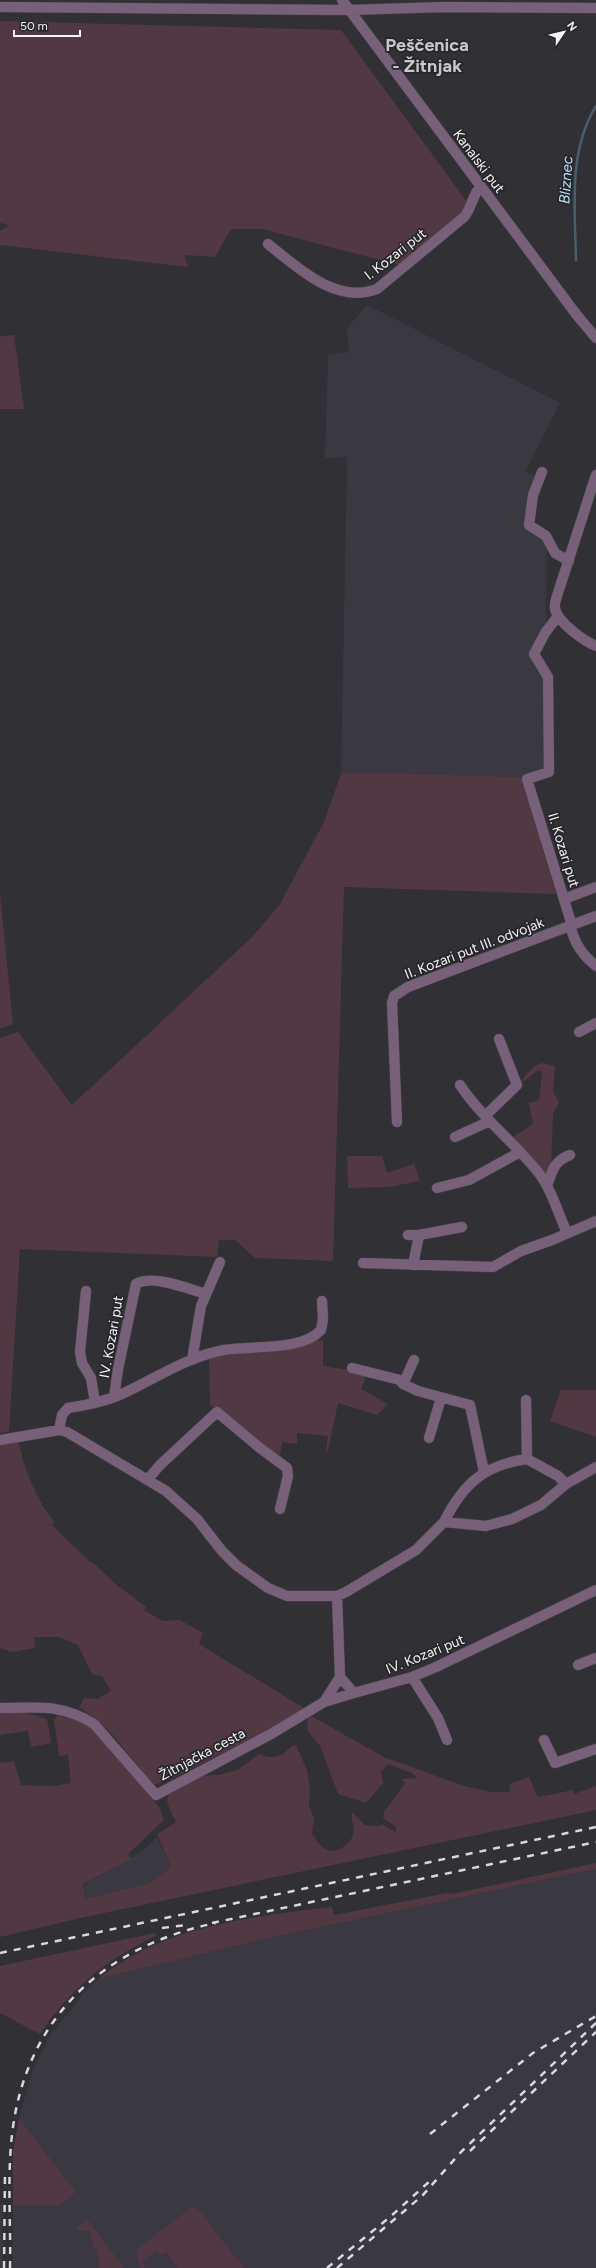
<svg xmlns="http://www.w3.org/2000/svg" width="596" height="2268" font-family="Figtree,sans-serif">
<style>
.built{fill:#3a3841}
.green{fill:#523842}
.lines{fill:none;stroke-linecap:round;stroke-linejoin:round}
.stream{stroke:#495e6b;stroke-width:2.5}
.minor-casing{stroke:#4c4b4f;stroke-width:11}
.minor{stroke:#79607a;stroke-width:10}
.rail{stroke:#d9d8dc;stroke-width:2.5;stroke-dasharray:7 7;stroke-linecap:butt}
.labels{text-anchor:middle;stroke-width:3.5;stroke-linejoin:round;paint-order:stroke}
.street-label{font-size:14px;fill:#f4f3f6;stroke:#27262a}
.water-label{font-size:15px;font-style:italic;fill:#bce0f6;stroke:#27262a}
.district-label{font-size:18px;font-weight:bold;fill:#c8c7cb;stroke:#27262a}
</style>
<rect width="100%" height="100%" fill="#313034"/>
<path class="built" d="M367,305L560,403L525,472L537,476L526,528L547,540L546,626L530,654L546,676L544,770L522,777L341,774L347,457L325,458L328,355L349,352L347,328Z
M157,1837L171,1867L150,1883L85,1899L83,1885L141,1852Z
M596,1869V2268H13V2205H61L76,2192L19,2118L33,2069L50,2035L79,2000L83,1993L98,1979L269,1938Z
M0,2204H3L2,2268H0Z"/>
<path class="green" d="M0,21L341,30L470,206L399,265L262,229H231L215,257L184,255L188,267L0,245V231L9,225L0,223Z
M14,335L24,409H0V336Z
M375,773L522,777L556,894L344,887L333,1261L255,1258L235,1240H219L217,1257L20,1249L9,1431L0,1433V1038L18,1032L72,1105L252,937L280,904L324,822L341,774Z
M0,893L13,1024L0,1029Z
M542,1063L555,1066L553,1091L559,1103L553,1114L551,1169L547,1174L542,1172L513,1137L533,1124L529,1103L539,1100L542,1073L538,1070L520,1084C525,1074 532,1066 542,1063Z
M347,1156H382L387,1173L414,1164L420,1181L389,1187L348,1188Z
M323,1340V1366L367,1373L361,1389L388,1404L377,1415L338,1403L328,1451H326L328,1436L297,1433V1444L282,1442L280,1455L267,1449L218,1407L215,1409L210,1404L209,1358Z
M561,1390H596V1437L550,1421Z
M18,1440C24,1468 36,1500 54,1522L52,1525L91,1563L92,1562L118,1586L146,1607L144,1610L163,1621L180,1620L203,1633L199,1644L304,1708L282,1723L175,1777L157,1784H152L113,1735L97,1720L79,1707L84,1698L98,1699L111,1691L102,1676L92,1674L78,1645L59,1637H34L35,1648L12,1652L0,1648V1445Z
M0,1713H27L47,1719L51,1743L31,1747L28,1731L0,1735Z
M58,1715C96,1714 135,1781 159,1807L164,1820L128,1854L131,1859L83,1884L85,1899L150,1883L171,1867L157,1834L176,1822L167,1803L169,1792L200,1776L219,1775L237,1770L259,1754C273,1760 281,1757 292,1746L296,1745L307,1770L310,1790L309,1806L314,1818L312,1834C316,1840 322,1849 330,1851C340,1852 354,1841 354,1830C354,1824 350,1818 352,1812L365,1825L380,1826L381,1824L396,1832V1827L383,1818L384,1812L405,1783L402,1779L416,1778L414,1774L388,1764L381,1773L383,1783L366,1803L338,1794L320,1746L308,1731L307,1718L311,1716L384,1757L464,1786L491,1792H510L509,1784L529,1777L538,1797L573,1790L574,1794L596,1786V1810L85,1917L0,1937V1763L14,1761L21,1785L54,1786L71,1783L68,1755L59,1756L54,1720Z
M596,1863V1869L269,1938L98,1979C162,1927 252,1916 332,1907L334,1915L447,1893L452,1894Z
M155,1933L156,1936C108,1958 69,1990 40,2034L0,2013V1966Z
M19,2118L76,2192L61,2205H13V2153Z
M192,2207L199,2210L244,2268H178L166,2252L160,2256L156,2251L142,2262L146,2267L141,2268L137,2260L138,2248Z
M87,2219L124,2268H98V2249H94L90,2231H77V2227Z"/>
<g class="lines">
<path class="stream" d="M576,260C575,208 568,151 596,106"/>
<g class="minor-casing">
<path id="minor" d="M342,0L576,314L596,338
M0,7L349,10L446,7L596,8
M268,244C297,267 336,305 377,289L464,217C472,208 472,195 481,186
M542,472L533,495L529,525L546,536L555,553L569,561
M596,475L557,596C556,599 554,604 555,608C557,622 584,641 596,646
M558,616L545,633L534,654L548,677L549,772L527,779L570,919C571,938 581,954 596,966
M564,899L596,887
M579,1032L596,1023
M460,1085C482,1118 514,1142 538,1172C552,1190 558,1213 567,1233
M485,1116L517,1085L499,1039
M397,1122L392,1003L394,996L408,987L596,916
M455,1137L490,1121
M547,1186C552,1171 554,1161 570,1155
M437,1188L469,1180L520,1152
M408,1235H419L462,1227
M363,1263L493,1267L521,1251L552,1240L596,1221
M413,1265L419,1235
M86,1291L80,1352L82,1363L91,1378L95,1402
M192,1360L201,1306L220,1262
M414,1360L403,1384L418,1391L470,1405L484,1472
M352,1368L400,1380L403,1384
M114,1397L118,1369L136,1284C152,1274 189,1289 206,1294
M526,1400L527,1459
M59,1430L62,1415L68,1408C87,1405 108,1401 124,1393C156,1378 189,1356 224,1350C252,1345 301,1352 321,1330L323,1319L322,1301
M429,1438L441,1398
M0,1440L59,1430L67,1432L166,1491L197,1519L222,1551L236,1565L268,1588L287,1596H337L346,1592L416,1550L444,1522L486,1526L512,1519L541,1505L566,1484L596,1467
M148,1479L160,1465L217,1412L260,1448L287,1468L288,1476L280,1509
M444,1522C463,1484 484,1465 527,1459L558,1476L566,1484
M337,1596L340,1677L354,1693L412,1677L436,1667L596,1590
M578,1665L596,1658
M340,1677L324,1702L354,1693
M412,1677L438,1718L447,1740
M0,1708C37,1708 61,1703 94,1724L156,1795L271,1734L324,1702
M544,1740L555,1763L596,1749"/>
</g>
<use href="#minor" class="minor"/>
<path class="rail" d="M212,1923L596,1842
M162,1928L186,1925
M0,1953L596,1827
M430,2134L533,2053L596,2016
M470,2151L596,2032
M4,2268L5,2172
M10,2268C11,2224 7,2178 12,2135C25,2018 104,1946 216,1923
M327,2268L390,2217L431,2180
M337,2268L422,2196L461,2152L596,2023"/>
</g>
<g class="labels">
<g class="street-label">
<text transform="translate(479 161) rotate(53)" y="5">Kanalski put</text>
<text transform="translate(395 254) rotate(-38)" y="5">I. Kozari put</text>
<text transform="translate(564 850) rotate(73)" y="5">II. Kozari put</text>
<text transform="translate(474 948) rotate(-21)" y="5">II. Kozari put III. odvojak</text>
<text transform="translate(111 1337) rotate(-80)" y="5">IV. Kozari put</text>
<text transform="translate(425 1654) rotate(-22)" y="5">IV. Kozari put</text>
<text transform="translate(202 1754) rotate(-28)" y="5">Žitnjačka cesta</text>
</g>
<g class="water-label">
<text transform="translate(566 180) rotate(-86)" y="5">Bliznec</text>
</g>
<g class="district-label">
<text x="427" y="51">Peščenica<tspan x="427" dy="21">- Žitnjak</tspan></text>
</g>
</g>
<g transform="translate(564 32) rotate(55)" stroke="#27262a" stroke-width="3" paint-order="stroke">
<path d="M0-3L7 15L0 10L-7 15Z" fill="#f4f3f6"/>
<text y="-6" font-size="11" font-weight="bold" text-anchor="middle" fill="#f4f3f6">N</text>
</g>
<path d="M14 30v6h66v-6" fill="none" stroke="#f4f3f6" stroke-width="2"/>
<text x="20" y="30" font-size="12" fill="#f4f3f6" stroke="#27262a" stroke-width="3" paint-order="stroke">50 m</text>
</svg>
